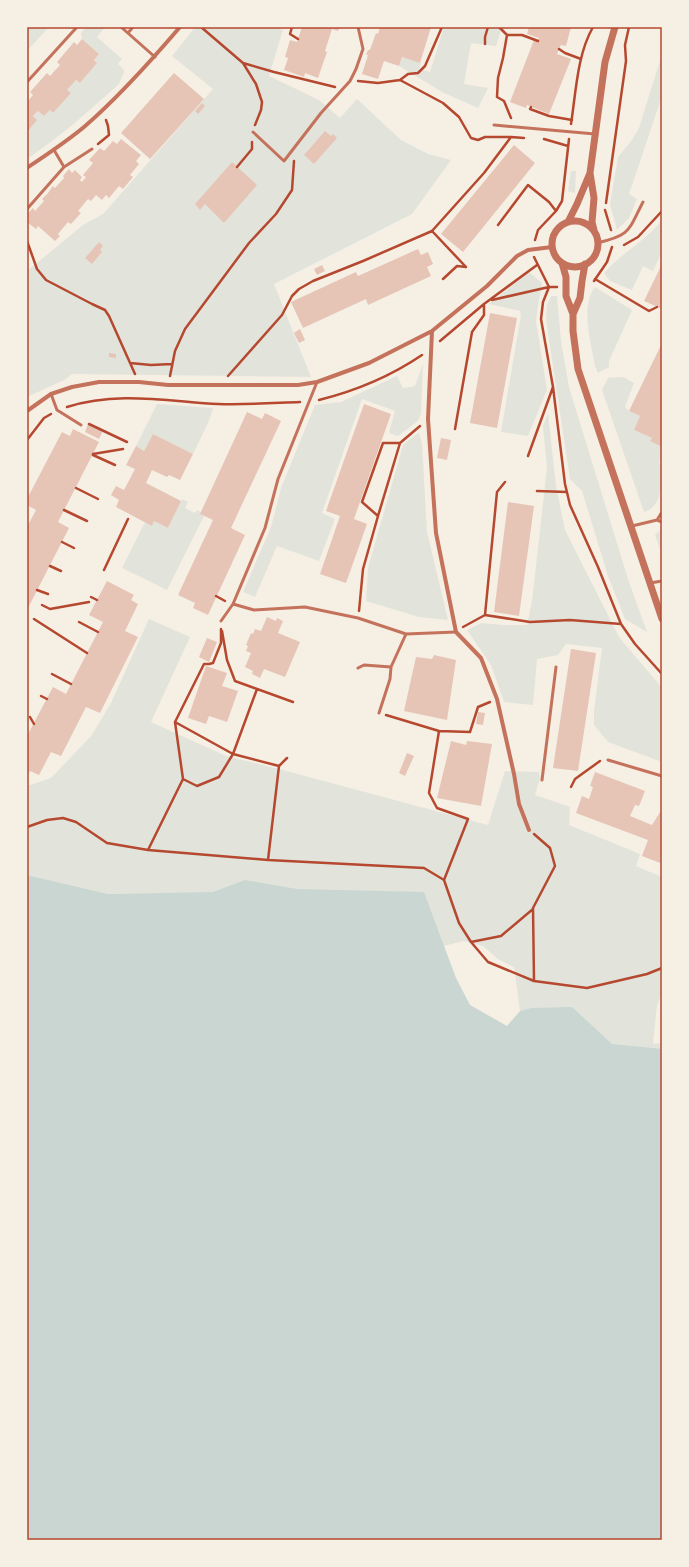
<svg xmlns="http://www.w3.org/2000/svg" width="689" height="1567" font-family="'Varela Round',sans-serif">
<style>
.green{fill:#e2e4dc;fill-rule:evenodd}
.water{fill:#c9d6d2}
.building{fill:#e6c5b7}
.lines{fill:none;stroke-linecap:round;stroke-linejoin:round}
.path{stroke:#b5482f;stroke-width:2.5}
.service{stroke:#c5725c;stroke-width:3}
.minor{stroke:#c5725c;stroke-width:4}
.tertiary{stroke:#c5725c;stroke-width:7}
.neatline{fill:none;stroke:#b5482f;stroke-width:1.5}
</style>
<rect width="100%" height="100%" fill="#f6efe4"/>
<path class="green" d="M29,27H49L27,51V30Z
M86,27H105L97,37L122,59L118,64L123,69L124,72L119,84C89,111 60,137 27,159C27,142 26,125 38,111L44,116L50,110L53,113L70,93L67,90L76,80L80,83L97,63L94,60L99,54L82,39L81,33Z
M195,27H275L283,30L269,76L319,100L340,118L357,99L401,140L428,154L451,160L412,214L274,284L311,377L72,374L64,380L27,397V271L83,225L103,214L213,89L172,56Z
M444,27H502L496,46L471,43L464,84L488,88L478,108L442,92L399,66L402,57L421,63L419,69L430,72Z
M662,54V96L629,194L637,199L629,218L617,230L610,204L618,157L632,140L639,128Z
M571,171H576L575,193L568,191Z
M662,220V252L653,271L643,266L632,290L610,281L604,273C621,253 646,241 662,220Z
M529,272L542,283L538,306L536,321L547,390L528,436L501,432L521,315L520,311L489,304Z
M595,287L632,310L609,361V367L598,373L595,366C591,344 580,305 595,287Z
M551,296H557L561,341L569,387L628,579L647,632L625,619L608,576L582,491L570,479L546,320L547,305Z
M423,364L421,414L418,421L398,436L389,433L395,411L362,399L322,513L335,519L319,561L277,546L255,597L243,592L271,527L281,488L315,405L341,402L397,376L403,388L415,386Z
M623,377L634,383L625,407L629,411L640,416L634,430L652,438L651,441L662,447V455L659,461C664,477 663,507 644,512L602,390L608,378Z
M157,404L213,408L209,421L193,454L153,434L144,451L136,446Z
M548,413L556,486L565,530L619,637L662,688V762L608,742L594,725V711L602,648L566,644L558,655L537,659L533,705L504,702L491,665L467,630L481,623L503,625H527L532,601L547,468L543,426Z
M419,433L422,444L427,532L448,620L419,617L366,601L368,568L403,445L414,436Z
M182,499L188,502L185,508L195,513L197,510L201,512L200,514L204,516L167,590L122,568L145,522L152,525L154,521L168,528Z
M662,529V555L655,535Z
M149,619L190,637L151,722L226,756L279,769L488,825L505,771L539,772L540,779L535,795L570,807L569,825L640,854L636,866L662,877V994L657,1005L653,1044L662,1043V1540H27L210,893L108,894L27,875V786L51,778L92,735L111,703ZM424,892L444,946L463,941L483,946L498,959L514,967L520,1011L531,1008L512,1033L460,1001Z"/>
<path class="water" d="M27,875L108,894L213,892L245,880L297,889L424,892L456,978L470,1005L507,1026L520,1011L531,1008L572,1007L612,1044L662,1049V1540H27Z"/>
<path class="building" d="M302,27H340L338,31L332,29L325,51L327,52L318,78L305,73L304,77L284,70L288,58L285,57L290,40L297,42Z
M380,27H431L420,63L402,57L399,66L384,61L378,79L362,74L368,55H366L368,50H370L376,33L378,34Z
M529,27H571L566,46L561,45L557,54L571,59L549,114L527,105L526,108L510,102L534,40L537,41L539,38L527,34Z
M82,39L99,54L94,60L97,63L80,83L76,80L67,90L71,93L53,113L50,110L44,116L38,111L33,116L37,120L27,132V102L33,95L30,92L47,73L50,76L60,65L57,62L74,42L77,45Z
M174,73L204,99L150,159L121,133Z
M202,103L205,106L198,114L195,111Z
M325,131L331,136L333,134L337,138L314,164L304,155Z
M121,139L141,155L136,161L139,164L130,175L133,177L123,189L119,186L109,198L106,195L102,200L96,195L91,201L88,199L78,211L81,213L71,224L68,222L58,234L60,236L55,241L38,226L36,229L27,222L29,219L27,217V214L33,208L35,211L44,201L42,199L48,193L53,186L55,188L64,178L63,176L69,169L72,173L75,170L82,177L80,180L82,182L86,177L83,175L93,163L89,160L100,148L104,151L113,141L117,144Z
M514,145L535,163L463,252L441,234Z
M232,162L257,185L224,223L205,204L200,210L195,204Z
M99,242L103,246L100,250L102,252L92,264L85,258Z
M418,249L421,255L428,252L433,264L427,267L431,276L368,305L366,299L303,328L291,302L356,272L358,276Z
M662,264V309L644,301Z
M322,265L325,271L317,275L314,269Z
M490,313L517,318L497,428L470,423Z
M300,329L305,340L299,343L294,333Z
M662,343V447L650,441L652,438L634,430L640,416L629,411Z
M109,353L116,354V358L109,357Z
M364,404L391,414L354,519L367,524L346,583L320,574L340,516L326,511Z
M247,412L262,419L265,413L281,421L231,528L245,535L208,615L193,608L195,603L178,595L213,520L200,514Z
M88,424L103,431L99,439L85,432Z
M73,429L99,442L58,522L69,528L28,608L27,527L36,510L27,505V499L62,432L70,436Z
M153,434L193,454L180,480L169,475L167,477L152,470L146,483L181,501L168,528L154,521L152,526L116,507L119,500L111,495L116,486L124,490L135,469L126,465L136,446L144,451Z
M441,438L451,440L447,460L437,458Z
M508,502L534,506L519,616L494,612Z
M107,581L134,595L131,600L138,604L125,631L138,637L100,713L86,707L61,756L51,752L39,775L30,771L27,777V736L53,687L66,694L103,622L89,615Z
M267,617L276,621L277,618L283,621L278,633L300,642L285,677L264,669L260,678L252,674L253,671L245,667L251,653L246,651L248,646L246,645L251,633L253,634L255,629L261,631Z
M207,638L217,642L209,662L199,657Z
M571,649L596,653L578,771L553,768Z
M434,655L456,660L447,720L404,711L416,657L432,659Z
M206,666L227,673L222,686L238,691L227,722L209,716L206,724L188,718Z
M478,712L485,713L483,725L476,724Z
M451,741L466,745L467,741L492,744L481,806L437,798Z
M407,753L414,756L405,776L399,773Z
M595,772L645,791L639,806L635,805L630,816L652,825L662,809V858L660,863L642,856L648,840L576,813L582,796L589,799L593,787L590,786Z"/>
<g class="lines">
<path class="path" d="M201,27L243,63L256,84L262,102L261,110L255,125
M292,27L290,34L298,39
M499,27L507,35H522L538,41
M507,35L503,58L498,78L497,97L504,101L511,118
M485,44V37L488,27
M559,49L565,53L581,59
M243,63L274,72L335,87
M400,80L408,74L418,73L425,66L442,27
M358,81L378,83L400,80L443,103L459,117L471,138L478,140L485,137H511
M531,107L530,109L549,116L572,120
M571,124C576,92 577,55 593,27
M544,139L568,146
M98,144L109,135L108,126L106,120
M237,167L252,149V142
M606,203L626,61L625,45L629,27
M605,210L611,230
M498,225L528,185L549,202L556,211
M432,231L466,267
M535,240L538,230L556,211L562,201L569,139
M27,241L37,269L46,280L92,304L105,310L109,316L135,374
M624,245L638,237L662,211
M534,257L549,287
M443,279L457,266L466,267
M595,279L649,311L657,307
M594,281L607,262L612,247
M549,287L543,302L541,319L553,387L565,484L570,505L598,567L621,624L635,644L662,674
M492,300L549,287H557
M440,341L484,304L537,265
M130,363L151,365L172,364
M170,376L175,351L185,329L249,243L276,214L292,190L294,161
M228,376L282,315L292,296L299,289L313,281L363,261L432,231L484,173L511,137L524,138
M319,400C355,391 391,376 422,355
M67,407C116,391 166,401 218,404C245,405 273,403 300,402
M89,424L127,442
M455,429L472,332L484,315V304
M27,440L44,418L51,414
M93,454L123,449
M93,455L115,465
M528,456L553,387
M76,488L98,499
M537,491L567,492
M64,510L87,521
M378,516L400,443
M62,542L74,548
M50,566L61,571
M104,570L128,519
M37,590L48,594
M216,596L225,601
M91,597L97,600
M42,605L50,609L89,602
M359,611L363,569L378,516L362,502L383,443H400L420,426
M485,615L497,492L505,482
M34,619L87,653
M79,622L98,632
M463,627L485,615L530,622L570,620L621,624
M221,629V643L213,663L209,664H204L175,722L233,754L279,766
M222,631L227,660L235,681L293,702
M52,674L71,684
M41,696L47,699
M386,715L439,731L429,793L437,808L468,819L444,880
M30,717L34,724
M439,731L470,732L478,707L490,702
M183,779L197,786L219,777L233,754L257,689
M571,787L575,779L600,761
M27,827L47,820L63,818L76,822L107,843L148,850L268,860L424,868L444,880L459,923L471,942L488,962L534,981L587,988L647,974L662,968
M148,850L183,779L175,722
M268,860L279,766L287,758
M471,942L501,936L533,909
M534,981L533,908L555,866L550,848L534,834"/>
<path class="service" d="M121,27L155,57
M128,33L133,27
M27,82L77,27
M494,125L595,134
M253,132L284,161L321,113L350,81L356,69L363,49L358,27
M54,150L64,167L92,149
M27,209L64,167
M597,243C631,235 628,231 643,202
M51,394L57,410L81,425
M662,512L657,520L662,522
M632,526L657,520
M650,583L662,581
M233,604L254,610L305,607L358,618L406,634L456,632
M221,621L233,604L265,528L278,479L317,382
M358,668L364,665L391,667
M379,713L390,679L391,667L406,634
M608,760L662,776
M542,780L556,667"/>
<path class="minor" d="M27,168C46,155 66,142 84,127C119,97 150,62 180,27
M432,331L428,419L436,533L456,632L481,658L497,699L514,774L519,804L529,830
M27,411L51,394L72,387L99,382H139L168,385H298L317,382L369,363L432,331L487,286L517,256L528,250L552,247"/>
<path class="tertiary" d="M590,173L594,198L592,222L594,230
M552 244a23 23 0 1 1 46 0a23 23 0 1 1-46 0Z
M568,222L577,204L590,173L605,62L615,27
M562,263L566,277V296L573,314V331L578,369L662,619
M573,314L580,298L582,281L585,264"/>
</g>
<rect width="689" height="1567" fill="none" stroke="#f6efe4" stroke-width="56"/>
<rect x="28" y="28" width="633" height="1511" class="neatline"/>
</svg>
